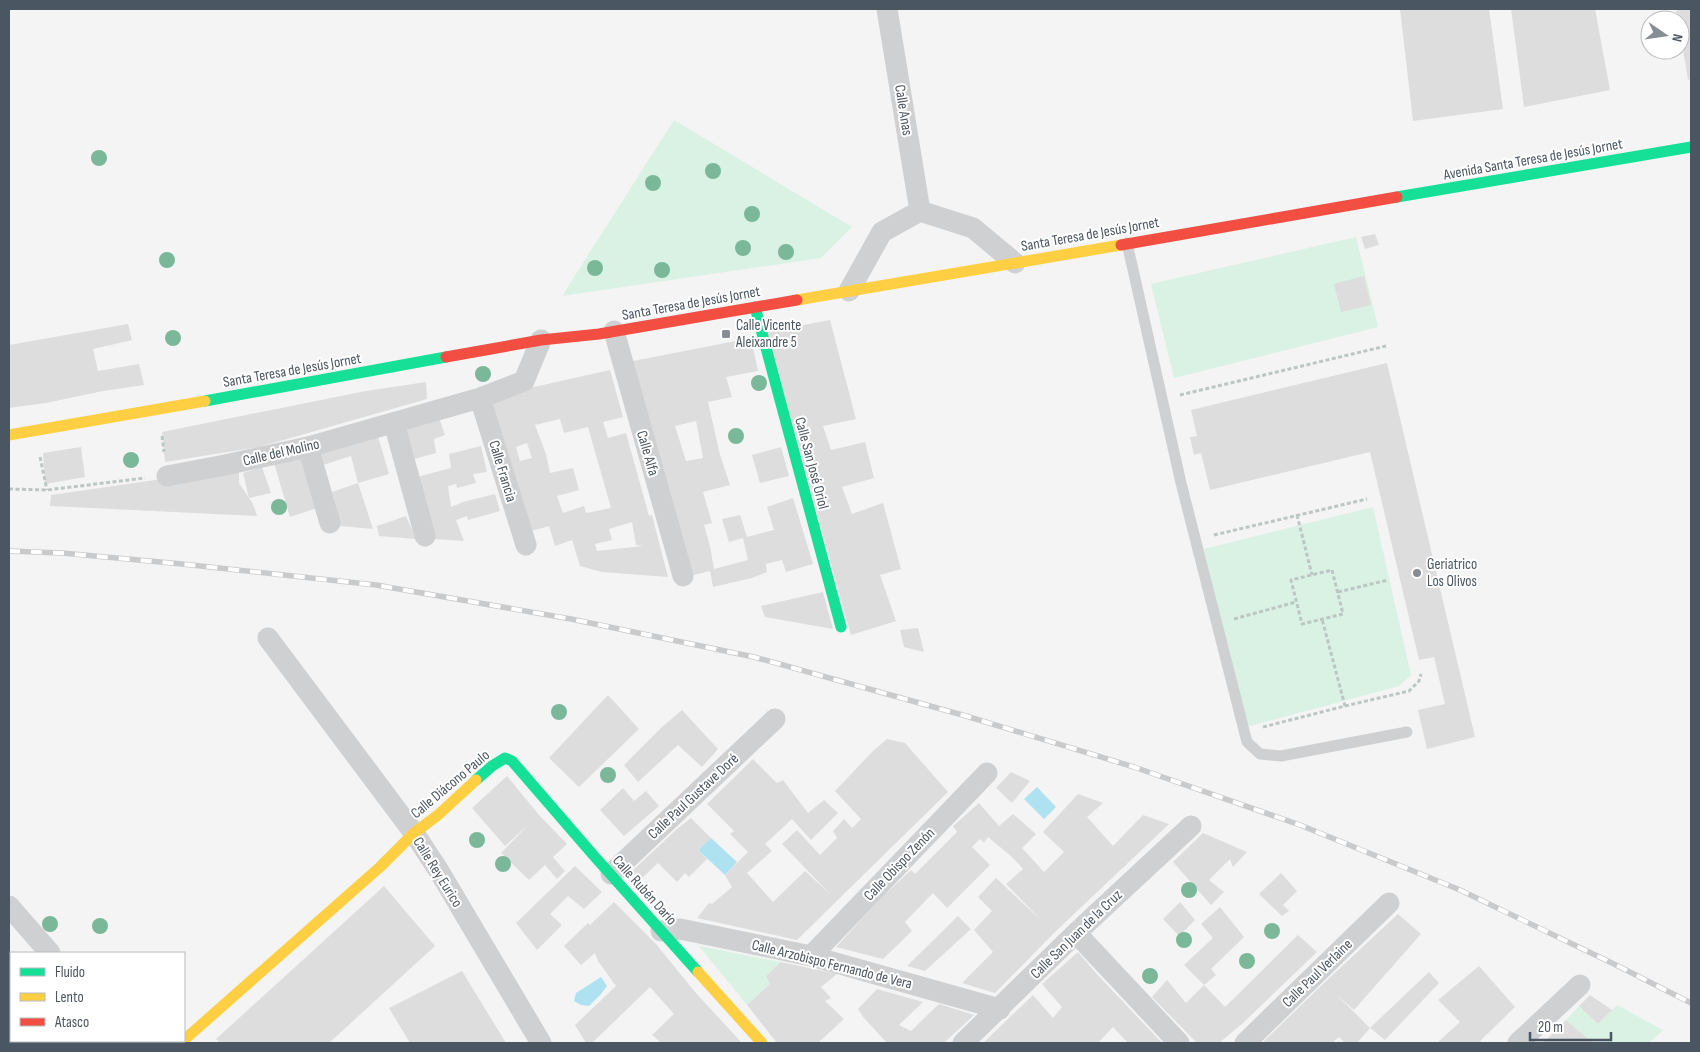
<svg xmlns="http://www.w3.org/2000/svg" width="1700" height="1052" font-family="'Sofia Sans Condensed',sans-serif">
<style>
.green{fill:#d9f2e3}
.water{fill:#aee2f0}
.building{fill:#ddddde;fill-rule:evenodd}
.lines{fill:none;stroke-linecap:round;stroke-linejoin:round}
.path{stroke:#bcc7c4;stroke-width:3;stroke-dasharray:4 2.5;stroke-linecap:butt}
.lane{stroke:#ced0d2;stroke-width:11}
.street{stroke:#ced0d2;stroke-width:21}
.fast{stroke:#16e098;stroke-width:11}
.slow{stroke:#ffcf43;stroke-width:11}
.jam{stroke:#f24e42;stroke-width:11}
.rail-casing{stroke:#c9cacc;stroke-width:5.5}
.rail{stroke:#fff;stroke-width:4;stroke-dasharray:11;stroke-linecap:butt}
.tree{fill:#7ab899}
.poi-dot{fill:#868d94;stroke:#fff;stroke-width:2}
.labels{text-anchor:middle;stroke-width:4;stroke-linejoin:round;paint-order:stroke}
.street-label{font-size:15px;fill:#4a5661;stroke:#fff}
.poi-label{font-size:15px;fill:#4a5661;stroke:#fff;text-anchor:start}
</style>
<rect width="100%" height="100%" fill="#f4f4f4"/>
<path class="green" d="M674,120L852,227L821,258L562,296Z
M1356,237L1378,327L1174,378L1151,284Z
M1373,507L1411,675L1399,686L1250,726L1245,722L1204,549Z
M699,946L781,962L766,976L770,984L747,1005Z
M1617,1005L1663,1030L1649,1043H1593L1566,1020L1579,1006L1598,1024Z"/>
<path class="water" d="M1037,787L1056,807L1044,819L1024,799Z
M711,838L737,862L725,875L698,850Z
M601,977L607,986L601,994L589,1006L581,1005L574,1001L576,993Z"/>
<path class="building" d="M1400,9H1489L1503,109L1413,121Z
M1511,9H1595L1610,90L1524,107Z
M1676,9H1691V79L1688,80L1680,31V20H1678Z
M1375,234L1379,245L1365,249L1361,237Z
M1364,276L1371,305L1341,312L1334,284Z
M830,320L856,419L823,426L831,450L865,442L874,478L842,487L852,514L883,503L901,569L880,575L896,621L851,635L767,332Z
M128,324L132,340L93,349L98,371L139,364L144,385L103,391L46,403L9,408V345Z
M751,338L758,371L726,377L732,397L708,402L720,455L730,485L703,492L712,523L704,525L710,546L714,569L748,560L743,538L729,542L722,519L740,515L747,537L774,530L767,507L793,498L813,564L786,572L782,560L766,564L767,572L752,578L713,587L710,571L690,576L628,362ZM696,421L703,458L686,461L675,426Z
M1387,363L1475,737L1427,749L1418,710L1445,704L1434,657L1419,660L1370,452L1210,490L1201,453L1194,455L1190,437L1197,436L1191,410Z
M610,370L623,417L603,422L608,438L626,433L649,516L652,515L668,577L602,572L580,566L572,540L555,546L549,526L528,532L487,401L525,389ZM560,419L564,433L588,427L611,508L586,513L584,506L563,513L557,496L579,490L573,468L550,473L546,454L535,425ZM527,443L532,458L520,461L516,447ZM632,522L636,545L643,546L597,551L595,544L612,540L609,529Z
M426,382L427,399L259,447L165,462L162,432L366,391Z
M439,418L445,435L434,439L436,453L407,461L400,427Z
M377,433L389,474L358,483L351,456L323,465L319,450Z
M481,446L487,472L473,474L476,483L457,488L456,484L448,486L451,507L463,502L495,494L500,511L468,520L467,516L456,520L464,541L434,539L417,477L451,468L449,454Z
M81,447L85,477L45,484L43,453Z
M781,447L789,476L760,483L752,455Z
M301,455L317,508L290,517L274,463Z
M262,467L271,493L249,498L253,504L257,516L50,506L51,495L239,468V483L249,498L243,473Z
M358,483L373,529L340,526L332,492Z
M406,516L416,539L379,536L377,526Z
M823,592L833,629L765,617L761,606Z
M918,628L924,652L904,647L900,630Z
M608,695L639,729L579,787L549,758Z
M682,710L718,749L702,767L678,745L638,782L624,765L662,727Z
M887,739L905,743L948,792L797,940L697,918L709,903L712,904L732,887L725,875L748,852L730,834L734,831L707,804L753,759L777,783L783,780L808,813L824,800L838,813L811,840L792,819L765,844L772,851L747,873L773,902L805,871L831,895L782,844L797,830L820,855L837,838L833,831L844,819L852,828L861,819L835,791L873,751Z
M1011,772L1030,781L1012,803L996,788Z
M507,776L539,815L567,844L553,857L565,871L557,879L545,865L529,880L501,853L528,825L505,846L472,808Z
M623,788L634,801L646,791L659,806L624,836L600,810Z
M1078,794L1103,803L1087,817L1113,846L1143,815L1169,824L1054,933L995,993L962,983L993,952L974,930L992,911L978,897L996,878L1043,922L1006,884L1023,869L1012,857L988,837L984,843L980,839L972,847L990,865L947,908L933,893L905,922L912,931L883,959L836,947L881,898L911,870L915,874L957,832L953,826L979,803L999,826L1013,814L1036,834L1022,848L1044,872L1064,852L1043,832Z
M691,818L711,838L698,850L707,859L689,877L685,873L677,882L658,863L639,881L631,872L677,829Z
M1203,833L1247,852L1233,867L1230,859L1209,880L1224,892L1211,905L1173,862Z
M575,866L602,892L584,909L568,896L550,914L562,925L537,950L516,923Z
M1281,873L1297,891L1283,905L1289,911L1282,916L1259,894Z
M384,886L435,946L329,1043H220L216,1039Z
M614,902L656,944L695,992L742,1043H658L660,1042L652,1035L674,1014L650,987L592,1043H586L575,1025L616,986L598,961L595,953L581,965L564,946L588,923L590,925Z
M1180,902L1195,920L1179,936L1163,919Z
M1220,907L1244,937L1211,969L1216,975L1204,985L1184,965L1213,938L1201,924Z
M1398,914L1421,934L1354,1010L1337,995L1370,1028L1357,1043H1345L1339,1037L1332,1043H1262L1324,983Z
M958,916L971,929L925,971L907,966Z
M1298,935L1317,952L1242,1024L1219,1043H1197L1152,997L1167,980L1186,1003L1204,985L1225,1007Z
M1078,952L1095,972L1162,1043H1128L1113,1027L1098,1043H983L1033,995L1053,1018L1062,1007L1042,984Z
M781,962L837,974L821,987L831,998L825,1001L844,1019L818,1043H777L747,1005L770,984L766,976Z
M1479,966L1515,1007L1480,1041L1483,1043H1437L1460,1022L1438,1000Z
M462,971L506,1043H410L389,1008Z
M1429,972L1439,983L1385,1040L1370,1028Z
M877,989L923,1002L899,1025L911,1031L939,1004L974,1015L944,1043H887L864,1018L858,1009Z
M1590,995L1612,1010L1598,1024L1579,1006Z
M1566,1020L1593,1043H1543Z"/>
<g class="lines">
<path class="path" d="M1180,395L1386,346
M162,436L164,452
M40,457L47,490
M9,489L47,490L145,478
M1297,515L1312,575
M1214,535L1367,499
M1332,570L1343,614L1302,624L1291,580Z
M1338,592L1388,580
M1234,619L1296,602
M1345,706L1409,691L1419,681L1421,674
M1263,727L1345,706L1322,619"/>
<path class="lane" d="M1127,243L1181,483L1247,742L1260,754L1281,756L1407,732"/>
<path class="street" d="M887,9L920,211
M849,291L882,232L920,211L973,228L1015,263
M614,331L683,576
M480,398L526,545
M394,423L425,536
M308,447L330,523
M167,476L225,465L308,447L480,398L524,381L541,340
M268,638L414,833L439,871L541,1043
M611,874L775,719
M9,906L50,953
M661,931L680,929L811,956L1000,1009
M1076,933L1179,1043
M811,956L987,773
M143,1041L146,1043
M963,1043L1076,933L1191,826
M1245,1043L1389,903
M1518,1043L1580,985"/>
<path class="fast" d="M1397,197L1691,147
M755,307L841,627
M205,401L446,357
M476,780L492,766L505,758L512,761L595,857L698,972"/>
<path class="slow" d="M797,300L1121,245
M9,435L205,401
M698,972L762,1043
M184,1040L380,867L414,833L438,815L476,780"/>
<path class="jam" d="M1121,245L1397,197
M446,357L541,340L599,334L797,300"/>
<g class="rail-casing">
<path id="rail" d="M9,551L62,553L182,564L376,585L571,619L754,657L966,716L1134,767L1300,825L1460,890L1616,965L1691,1003"/>
</g>
<use href="#rail" class="rail"/>
</g>
<g class="tree">
<circle cx="99" cy="158" r="8"/>
<circle cx="713" cy="171" r="8"/>
<circle cx="653" cy="183" r="8"/>
<circle cx="752" cy="214" r="8"/>
<circle cx="743" cy="248" r="8"/>
<circle cx="786" cy="252" r="8"/>
<circle cx="167" cy="260" r="8"/>
<circle cx="595" cy="268" r="8"/>
<circle cx="662" cy="270" r="8"/>
<circle cx="173" cy="338" r="8"/>
<circle cx="483" cy="374" r="8"/>
<circle cx="759" cy="383" r="8"/>
<circle cx="736" cy="436" r="8"/>
<circle cx="131" cy="460" r="8"/>
<circle cx="279" cy="507" r="8"/>
<circle cx="559" cy="712" r="8"/>
<circle cx="608" cy="775" r="8"/>
<circle cx="477" cy="840" r="8"/>
<circle cx="503" cy="864" r="8"/>
<circle cx="1189" cy="890" r="8"/>
<circle cx="50" cy="924" r="8"/>
<circle cx="100" cy="926" r="8"/>
<circle cx="1272" cy="931" r="8"/>
<circle cx="1184" cy="940" r="8"/>
<circle cx="1247" cy="961" r="8"/>
<circle cx="1150" cy="976" r="8"/>
</g>
<g class="poi-dot">
<rect x="721" y="329" width="10" height="10" rx="2.5"/>
<circle cx="1417" cy="573" r="5"/>
</g>
<g class="labels">
<g class="street-label">
<text transform="translate(904 110) rotate(81)" y="5">Calle Anas</text>
<text transform="translate(1533 159) rotate(-10)" y="5">Avenida Santa Teresa de Jesús Jornet</text>
<text transform="translate(1090 234) rotate(-10)" y="5">Santa Teresa de Jesús Jornet</text>
<text transform="translate(691 303) rotate(-10)" y="5">Santa Teresa de Jesús Jornet</text>
<text transform="translate(292 370) rotate(-10)" y="5">Santa Teresa de Jesús Jornet</text>
<text transform="translate(281 452) rotate(-13)" y="5">Calle del Molino</text>
<text transform="translate(648 453) rotate(74)" y="5">Calle Alfa</text>
<text transform="translate(812 463) rotate(75)" y="5">Calle San José Oriol</text>
<text transform="translate(503 471) rotate(73)" y="5">Calle Francia</text>
<text transform="translate(450 784) rotate(-40)" y="5">Calle Diácono Paulo</text>
<text transform="translate(693 796) rotate(-43)" y="5">Calle Paul Gustave Doré</text>
<text transform="translate(899 864) rotate(-46)" y="5">Calle Obispo Zenón</text>
<text transform="translate(438 872) rotate(58)" y="5">Calle Rey Eurico</text>
<text transform="translate(645 890) rotate(48)" y="5">Calle Rubén Darío</text>
<text transform="translate(1076 934) rotate(-44)" y="5">Calle San Juan de la Cruz</text>
<text transform="translate(832 964) rotate(14)" y="5">Calle Arzobispo Fernando de Vera</text>
<text transform="translate(1317 973) rotate(-44)" y="5">Calle Paul Verlaine</text>
</g>
<g class="poi-label">
<text x="736" y="330">Calle Vicente<tspan x="736" dy="17">Aleixandre 5</tspan></text>
<text x="1427" y="569">Geriatrico<tspan x="1427" dy="17">Los Olivos</tspan></text>
</g>
</g>
<rect width="1700" height="1052" fill="none" stroke="#4a5661" stroke-width="20"/>
<rect x="10" y="952" width="175" height="90" fill="#ffffff" stroke="#b7bbc0"/>
<rect x="20" y="968" width="25" height="8" fill="#16e098" stroke="#b7bbc0"/>
<text x="55" y="977" font-size="15" fill="#4a5661">Fluido</text>
<rect x="20" y="993" width="25" height="8" fill="#ffcf43" stroke="#b7bbc0"/>
<text x="55" y="1002" font-size="15" fill="#4a5661">Lento</text>
<rect x="20" y="1018" width="25" height="8" fill="#f24e42" stroke="#b7bbc0"/>
<text x="55" y="1027" font-size="15" fill="#4a5661">Atasco</text>
<g transform="translate(1665 35) rotate(103)"><circle r="24" fill="#ffffff" stroke="#b7bbc0"/>
<path d="M0-4L9 19L0 12L-9 19Z" fill="#868d94"/>
<text y="-8" font-size="14" font-weight="bold" text-anchor="middle" fill="#4a5661">N</text>
</g>
<path d="M1530 1032v8h81v-8" fill="none" stroke="#4a5661" stroke-width="2.5"/>
<text x="1538" y="1032" font-size="15" fill="#4a5661" stroke="#ffffff" stroke-width="4" paint-order="stroke">20 m</text>
</svg>
